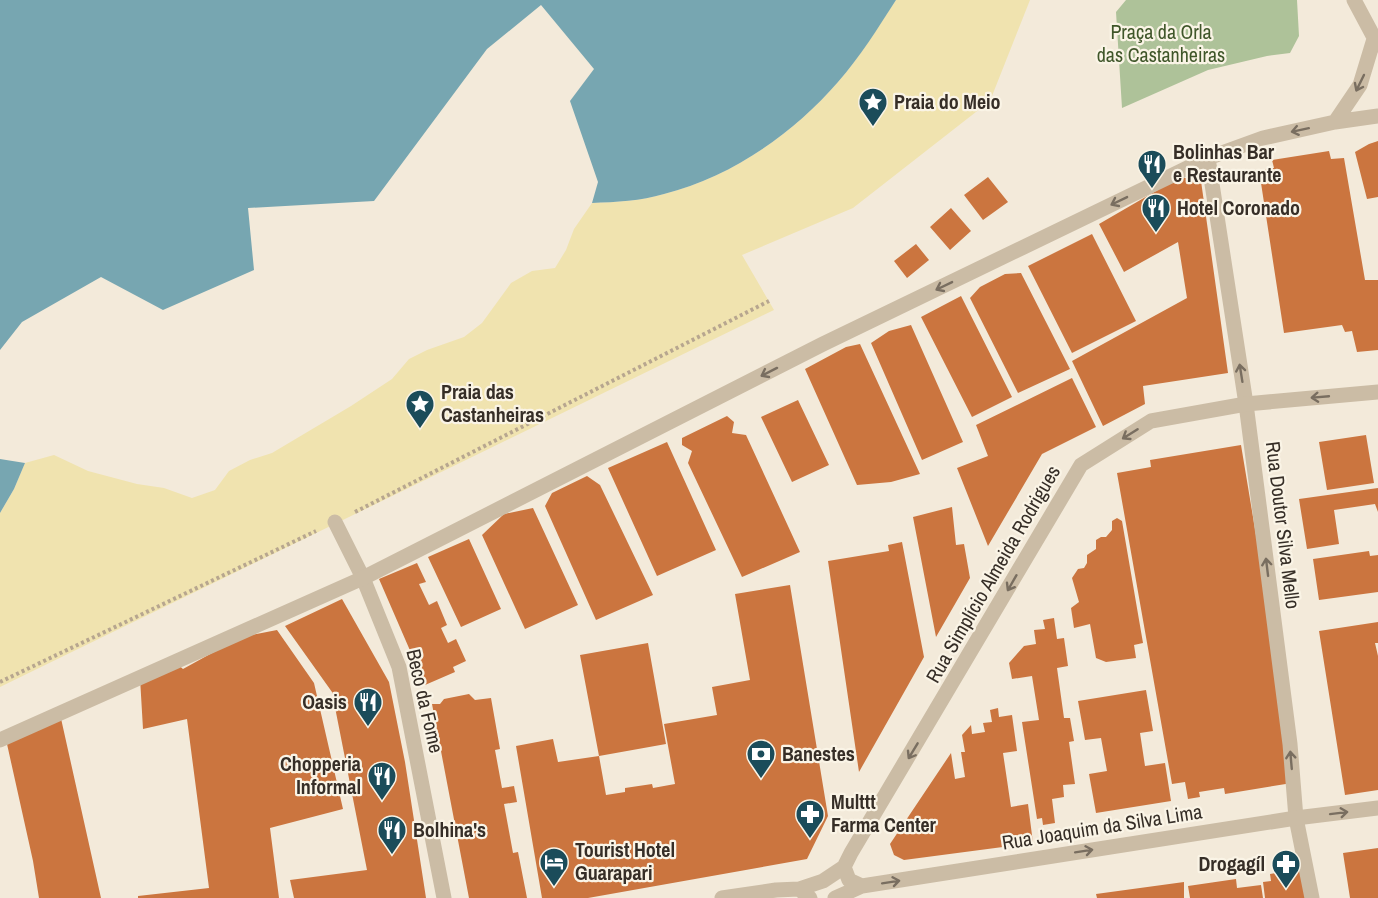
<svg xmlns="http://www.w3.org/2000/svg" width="1378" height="898" font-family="'Archivo Narrow',sans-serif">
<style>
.green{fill:#aec299}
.sand{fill:#f0e3af}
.water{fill:#77a6b1}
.building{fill:#cb753f}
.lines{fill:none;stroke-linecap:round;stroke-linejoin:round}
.path{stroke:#b7a68f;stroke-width:4;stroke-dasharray:3 3;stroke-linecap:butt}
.pedestrian{stroke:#cbbca5;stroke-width:15}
.minor{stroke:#cbbca5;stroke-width:15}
.tertiary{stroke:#cbbca5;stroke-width:15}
.oneway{stroke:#796e60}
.labels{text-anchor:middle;stroke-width:4.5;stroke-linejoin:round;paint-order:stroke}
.park-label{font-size:20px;fill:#3f5629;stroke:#faf4e6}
.poi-label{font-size:20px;font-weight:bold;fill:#362e27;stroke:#faf4e6;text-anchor:start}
.street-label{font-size:20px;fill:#362e27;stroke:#faf4e6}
</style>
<rect width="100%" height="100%" fill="#f3eada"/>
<path class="green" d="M1126,0H1297L1299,36L1290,53L1267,56L1208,70L1122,108L1116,12Z"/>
<path class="sand" d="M896,0H1030L990,101L853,208L742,255L774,310L0,687V513L14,489L25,463L54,455L88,471L137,484L164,488L192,498L215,490L229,471L250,460L272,453L351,406L392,379L409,359L427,350L464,337L482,323L511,283L532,271L555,268L566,250L574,229L592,203C616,202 641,201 664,194C731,177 793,134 838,82C860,57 877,28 896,0Z"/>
<path class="water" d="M0,0H896C878,28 860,57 838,82C793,134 731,177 664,194C641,201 616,202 592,203L598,182L570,101L594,69L541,5L487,49L374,201L248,208L254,270L163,310L101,277L22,322L0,350Z
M0,459L25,463L14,489L0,513Z"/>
<path class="building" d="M1378,141V197L1367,199L1355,152L1369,144Z
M1329,151L1331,159L1344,158L1365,280H1378V350L1357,352L1352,331L1345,332L1342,325L1284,333L1259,170L1274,168L1272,160Z
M988,177L1008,202L983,220L964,195Z
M1180,177L1201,181L1228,373L1143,386L1145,404L1103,426L1072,361L1187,298L1178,242L1124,272L1099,224Z
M951,208L971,231L950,250L930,227Z
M1092,234L1136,321L1072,353L1028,266Z
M916,244L929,260L907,278L894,261Z
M1021,273L1070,369L1018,393L970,298L980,287L1005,274Z
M961,296L1012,397L972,417L921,317Z
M911,325L963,442L922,460L871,343L889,331Z
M860,344L920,474L891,482L857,485L805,369L846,347Z
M1072,378L1096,427L1042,454L988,546L957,468L988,456L976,425Z
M798,400L829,465L792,482L761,417Z
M727,416L734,422L732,433L746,435L800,552L742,577L688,463L692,451L682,445V438Z
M1366,435L1374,483L1327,490L1319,442Z
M667,442L716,550L657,576L608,468Z
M1241,445L1260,559L1292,783L1225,794L1224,788L1199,792L1200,797L1188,799L1185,782L1172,784L1117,473L1151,467L1150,460Z
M587,476L600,485L653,595L596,620L545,506L552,493Z
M1378,488V512L1375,504L1334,510L1339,544L1307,549L1299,499Z
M952,507L956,545L964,544L970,578L936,637L913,517Z
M533,508L578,605L525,629L482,535L504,514Z
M1117,518L1122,521L1143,643L1134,645L1136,658L1106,662L1096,658L1090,624L1074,628L1071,608L1079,602L1072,578L1078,569L1084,568L1087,563V555L1096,549V540L1101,537H1106L1112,530V521Z
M469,539L501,609L461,627L428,557Z
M902,542L924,657L859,772L828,561L889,551L888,545Z
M1369,551L1370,556L1378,555V592L1319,600L1313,559Z
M417,563L426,582L419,584L429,605L437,601L447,625L441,628L448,643L456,639L466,661L453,667L455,672L425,685L379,579Z
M790,585L828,816L807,859L588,898H542L516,746L553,739L558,762L599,756L606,795L625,792V788L652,784L653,788L675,784L664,724L717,715L712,687L750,680L735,594Z
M342,599L389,682L405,762L426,898H294L290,880L367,870L332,692L285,626Z
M1054,618L1057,639L1064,638L1068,666L1057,668L1064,718H1070L1074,741L1069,742L1075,784L1063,785L1064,797L1052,799L1055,823L1043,825L1042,818L1037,819L1022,722L1039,720L1032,676L1012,679L1009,663L1024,646L1036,644L1034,630L1045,629L1043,620Z
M1378,622V643H1375L1378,656V790L1345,795L1319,631Z
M277,630L314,683L343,809L270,828L279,898H138V896L209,888L187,719L143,729L140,678L176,663L183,669L241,637Z
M648,643L666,744L599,756L580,655Z
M1146,690L1153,731L1140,733L1145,766L1165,763L1171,801L1096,813L1089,774L1107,771L1101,738L1085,740L1078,701Z
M469,694L475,700L491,698L500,749L495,750L502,788L514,786L517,802L504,804L513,853L518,852L527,898H469L432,704H440L444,699Z
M998,708L999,717L1012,715L1017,751L1003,753L1011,807L1028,804L1033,843L904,860L894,855L890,844L951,753L955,779L965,777L961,752H965L962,735L971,725L972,734L985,732L983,723L992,722L990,710Z
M60,714L101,898H39L33,861L7,744Z
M1378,848V898H1350L1343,853Z
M1300,869L1310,898H1265L1263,882L1271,881L1270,874Z
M1236,879L1237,888L1261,885L1263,898H1190L1188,886Z
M1184,882V898H1097L1096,894Z"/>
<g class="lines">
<path class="path" d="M355,512L769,301
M0,682L316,531"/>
<path class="pedestrian" d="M335,522L363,578L399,667L444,898"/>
<path class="minor" d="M1354,0L1378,45
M1335,122L1360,85L1374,39
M1208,158L1246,404L1290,744L1296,818L1312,898
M0,740L363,578L823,344L1208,158L1263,138L1335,122L1378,116"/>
<path class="tertiary" d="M844,867L849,880L862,886L1296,818L1378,808
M799,889L823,881L844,867L851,853L1081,465L1151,421L1246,404L1378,392
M722,898L776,890L799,889L810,898
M835,898L862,886"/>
</g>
<defs><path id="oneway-shaft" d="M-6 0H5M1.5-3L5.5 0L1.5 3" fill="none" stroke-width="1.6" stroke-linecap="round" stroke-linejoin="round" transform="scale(1.5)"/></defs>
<g class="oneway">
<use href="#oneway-shaft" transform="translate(1360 83) rotate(116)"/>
<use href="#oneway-shaft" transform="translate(1300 130) rotate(168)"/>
<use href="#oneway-shaft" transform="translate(1119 201) rotate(154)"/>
<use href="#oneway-shaft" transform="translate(944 286) rotate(154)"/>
<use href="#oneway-shaft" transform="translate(769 372) rotate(153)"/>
<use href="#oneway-shaft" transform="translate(1241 373) rotate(-99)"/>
<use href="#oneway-shaft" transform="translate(1320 397) rotate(175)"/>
<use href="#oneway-shaft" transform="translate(1130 434) rotate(148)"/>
<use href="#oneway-shaft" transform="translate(1267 567) rotate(-97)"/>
<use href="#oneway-shaft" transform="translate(1012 583) rotate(120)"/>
<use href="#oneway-shaft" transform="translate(913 751) rotate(121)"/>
<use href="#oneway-shaft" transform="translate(1291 760) rotate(-95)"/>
<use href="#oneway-shaft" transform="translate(1339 813) rotate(-7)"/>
<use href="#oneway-shaft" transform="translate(1084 851) rotate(-9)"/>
<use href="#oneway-shaft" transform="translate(891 882) rotate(-9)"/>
</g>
<defs>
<g id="sight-pin" transform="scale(1.5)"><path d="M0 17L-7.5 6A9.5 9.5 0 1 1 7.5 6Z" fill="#1b4c5a" stroke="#faf4e6"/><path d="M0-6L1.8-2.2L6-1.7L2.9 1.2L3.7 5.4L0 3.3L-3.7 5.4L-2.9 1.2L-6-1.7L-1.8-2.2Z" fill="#fff"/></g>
<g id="restaurant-pin" transform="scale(1.5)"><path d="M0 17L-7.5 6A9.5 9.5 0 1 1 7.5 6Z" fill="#1b4c5a" stroke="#faf4e6"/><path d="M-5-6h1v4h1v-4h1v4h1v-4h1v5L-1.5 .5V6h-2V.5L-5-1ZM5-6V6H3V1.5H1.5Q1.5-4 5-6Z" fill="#fff"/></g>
<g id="bank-pin" transform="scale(1.5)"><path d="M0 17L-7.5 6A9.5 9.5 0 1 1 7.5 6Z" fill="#1b4c5a" stroke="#faf4e6"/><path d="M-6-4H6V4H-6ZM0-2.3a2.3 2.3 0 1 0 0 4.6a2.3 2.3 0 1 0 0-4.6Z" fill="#fff"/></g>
<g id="pharmacy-pin" transform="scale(1.5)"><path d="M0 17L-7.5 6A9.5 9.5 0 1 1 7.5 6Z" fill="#1b4c5a" stroke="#faf4e6"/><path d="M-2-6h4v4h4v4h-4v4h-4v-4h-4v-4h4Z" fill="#fff"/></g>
<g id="hotel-pin" transform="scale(1.5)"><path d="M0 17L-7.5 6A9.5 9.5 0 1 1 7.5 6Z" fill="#1b4c5a" stroke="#faf4e6"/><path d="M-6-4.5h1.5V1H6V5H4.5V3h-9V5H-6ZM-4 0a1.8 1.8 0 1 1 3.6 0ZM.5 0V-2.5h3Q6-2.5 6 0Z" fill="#fff"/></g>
</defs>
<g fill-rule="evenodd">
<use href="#sight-pin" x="873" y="102"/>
<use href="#restaurant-pin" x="1152" y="164"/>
<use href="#restaurant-pin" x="1156" y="208"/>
<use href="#sight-pin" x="420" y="404"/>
<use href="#restaurant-pin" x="368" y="702"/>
<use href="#bank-pin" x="761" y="754"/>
<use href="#restaurant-pin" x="382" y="776"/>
<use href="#pharmacy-pin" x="810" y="814"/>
<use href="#restaurant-pin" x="392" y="830"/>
<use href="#hotel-pin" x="554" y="862"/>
<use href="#pharmacy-pin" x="1286" y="864"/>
</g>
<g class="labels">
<g class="park-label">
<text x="1161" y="39">Praça da Orla<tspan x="1161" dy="23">das Castanheiras</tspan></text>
</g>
<g class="poi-label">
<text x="894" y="109">Praia do Meio</text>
<text x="1173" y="159">Bolinhas Bar<tspan x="1173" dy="23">e Restaurante</tspan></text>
<text x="1177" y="215">Hotel Coronado</text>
<text x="441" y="399">Praia das<tspan x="441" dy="23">Castanheiras</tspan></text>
<text x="347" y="709" text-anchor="end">Oasis</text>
<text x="782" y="761">Banestes</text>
<text x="361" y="771" text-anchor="end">Chopperia<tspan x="361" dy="23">Informal</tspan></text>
<text x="831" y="809">Multtt<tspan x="831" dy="23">Farma Center</tspan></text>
<text x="413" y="837">Bolhina's</text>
<text x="575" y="857">Tourist Hotel<tspan x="575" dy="23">Guarapari</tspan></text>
<text x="1265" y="871" text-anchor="end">Drogagíl</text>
</g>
<g class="street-label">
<text transform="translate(1283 525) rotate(83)" y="7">Rua Doutor Silva Mello</text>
<text transform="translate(993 574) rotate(-60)" y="7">Rua Simplício Almeida Rodrigues</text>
<text transform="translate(425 701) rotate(77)" y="7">Beco da Fome</text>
<text transform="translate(1102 827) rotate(-9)" y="7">Rua Joaquim da Silva Lima</text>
</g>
</g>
</svg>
